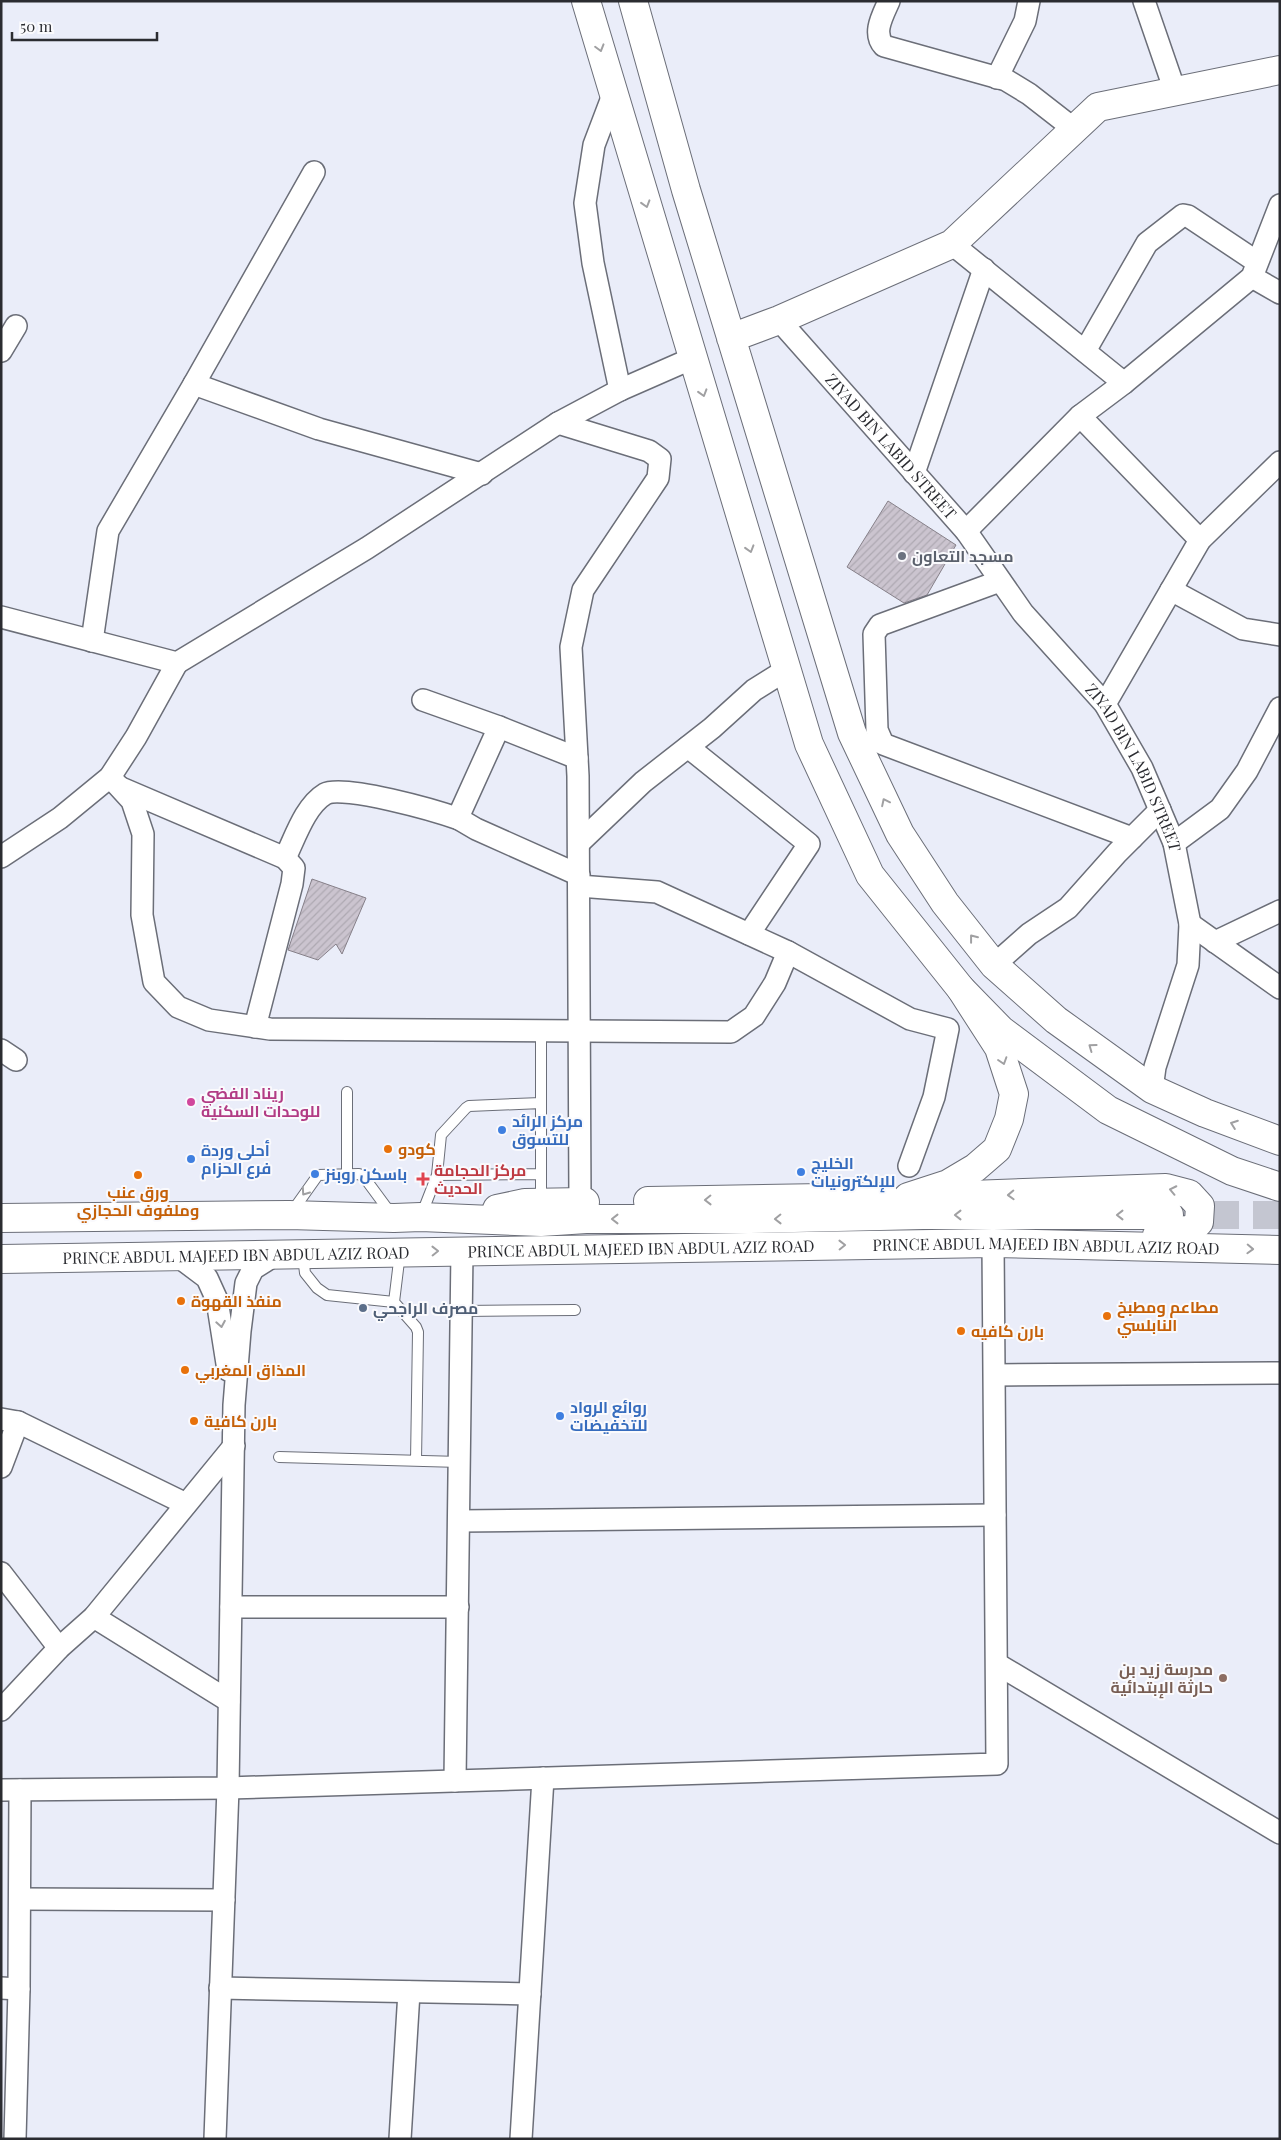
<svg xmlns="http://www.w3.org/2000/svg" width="1281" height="2140" font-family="'Playfair Display',Cairo,serif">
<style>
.building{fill:url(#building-hatch);stroke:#868089}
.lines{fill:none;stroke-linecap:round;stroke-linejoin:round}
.primary-tunnel{stroke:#c4c6d1;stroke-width:28;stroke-dasharray:28 14;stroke-linecap:butt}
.service-casing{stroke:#6b6e78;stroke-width:12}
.minor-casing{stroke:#6b6e78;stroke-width:24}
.secondary-casing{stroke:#6b6e78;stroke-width:30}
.primary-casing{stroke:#6b6e78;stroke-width:30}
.service{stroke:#fff;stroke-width:10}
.minor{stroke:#fff;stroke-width:21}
.secondary{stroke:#fff;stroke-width:28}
.primary{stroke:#fff;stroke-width:28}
.oneway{stroke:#a0a0a2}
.worship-dot{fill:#6b7280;stroke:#fafafd;stroke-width:2}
.hotel-dot{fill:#d1479c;stroke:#fafafd;stroke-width:2}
.shop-dot{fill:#3f7fe0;stroke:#fafafd;stroke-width:2}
.food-dot{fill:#e8710a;stroke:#fafafd;stroke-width:2}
.health-dot{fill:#e0444e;stroke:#fafafd;stroke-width:2}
.service-dot{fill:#5c6f8a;stroke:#fafafd;stroke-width:2}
.education-dot{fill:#8d6e63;stroke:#fafafd;stroke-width:2}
.labels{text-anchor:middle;stroke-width:4;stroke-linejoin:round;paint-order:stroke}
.street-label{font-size:16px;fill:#2b2c31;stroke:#fafafd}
.worship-label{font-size:16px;font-weight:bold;fill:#5b616d;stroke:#fafafd;text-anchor:start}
.hotel-label{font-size:16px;font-weight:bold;fill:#b23c85;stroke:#fafafd;text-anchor:start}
.shop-label{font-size:16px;font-weight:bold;fill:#366cbe;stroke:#fafafd;text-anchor:start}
.food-label{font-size:16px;font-weight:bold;fill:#c56008;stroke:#fafafd;text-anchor:start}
.health-label{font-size:16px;font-weight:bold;fill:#be3a42;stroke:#fafafd;text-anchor:start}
.service-label{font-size:16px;font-weight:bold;fill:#4e5e75;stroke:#fafafd;text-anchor:start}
.education-label{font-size:16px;font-weight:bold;fill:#785e54;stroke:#fafafd;text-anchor:end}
</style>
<defs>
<pattern id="building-hatch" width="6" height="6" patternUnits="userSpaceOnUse" patternTransform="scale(1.25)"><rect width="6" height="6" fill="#cbc4cf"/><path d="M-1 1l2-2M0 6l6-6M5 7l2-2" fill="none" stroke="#aea9b2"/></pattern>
</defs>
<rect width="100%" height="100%" fill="#eaedf9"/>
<path class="building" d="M888,501L956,545L927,595L904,603L847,567Z
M312,879L366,898L342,954L336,944L318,960L288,950Z"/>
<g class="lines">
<path class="primary-tunnel" d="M1169,1215H1280"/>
<g class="service-casing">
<path id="service" d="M347,1175V1092
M437,1175L540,1174
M541,1203V1031
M291,1213L318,1175L359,1174L364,1177L392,1215
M421,1216L437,1175L441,1135L466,1108L469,1106L541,1103
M303,1256L305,1273L317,1288L327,1295L394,1302L416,1327L418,1332L416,1461
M394,1302L400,1253
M462,1311L575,1310
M279,1457L460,1462"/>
</g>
<g class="minor-casing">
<g id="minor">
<path d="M889,1C883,15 872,33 884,46L1006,80L1029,94L1074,129"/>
<path d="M1144,1L1175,91"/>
<path d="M997,78L1025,21L1029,1"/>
<path d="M613,95L594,145L585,203L593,263L620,390"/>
<path d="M952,244L1124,383"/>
<path d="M1252,277L1280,293"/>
<path id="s1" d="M779,320L966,531L1023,613L1105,704L1142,768L1174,843L1190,924L1188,965L1155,1067L1152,1089"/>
<path d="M1,351L16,326"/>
<path d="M1085,351L1147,243L1183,215L1188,216L1257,262"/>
<path d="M194,384L319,429L482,474"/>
<path d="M1080,416L1200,540"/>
<path d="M558,423L649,451L660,459L658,478L583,590L571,647L578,776L580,1202"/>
<path d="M914,473L984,269"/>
<path d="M966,531L1080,416L1124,383L1252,277L1280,205"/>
<path d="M1000,581L880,625L874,634L877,730L883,744L1132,838"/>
<path d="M1171,590L1243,629L1280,635"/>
<path d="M1,617L177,663L367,548L558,423L620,390L693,358"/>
<path d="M92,641L108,531L194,384L314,172"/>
<path d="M423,700L499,727L577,758"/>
<path d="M1105,704L1200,540L1280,462"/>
<path d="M499,727L460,813L459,819L476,829L579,875"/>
<path d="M688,747L809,844L749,934"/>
<path d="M110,777L132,801L143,834L142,915L154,982L178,1007L209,1020L270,1029L731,1032L754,1016L775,983L788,952"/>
<path d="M121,788L285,858L294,868L292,884L255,1027"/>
<path d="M579,843L643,782L712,728L754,690L786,670"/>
<path d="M1174,843L1220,809L1247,771L1280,708"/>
<path d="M1,857L60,818L110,777L136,737L177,663"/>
<path d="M285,858C295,838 305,806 325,794C343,784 437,811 459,819"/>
<path d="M579,886L657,892L788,952L910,1019L948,1029L934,1097L909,1166"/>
<path d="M1190,924L1280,988"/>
<path d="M1215,942L1280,911"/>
<path d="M994,965L1029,934L1068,908L1117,853L1160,810"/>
<path d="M1,1050L16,1060"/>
<path d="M179,1257L207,1278L217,1300L228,1370"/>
<path d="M995,1375L1280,1373"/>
<path d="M1,1419L18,1422L186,1504"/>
<path d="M1,1467L18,1422"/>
<path d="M459,1521L995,1515"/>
<path d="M1,1573L59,1648"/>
<path d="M231,1607H458"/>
<path d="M94,1617L229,1701"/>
<path d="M997,1664L1280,1833"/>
<path d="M1,1710L59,1648L94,1617L234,1446"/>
<path d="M455,1781L462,1251"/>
<path d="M1,1790L228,1788L997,1764L993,1243"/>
<path d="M20,1899L224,1900"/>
<path d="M1,1988L19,1989"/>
<path d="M220,1988L530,1994"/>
<path d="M15,2139L19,1989L20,1790"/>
<path d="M215,2139L228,1788L234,1405L240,1331L246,1283L253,1269L275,1255"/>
<path d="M400,2139L409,1992"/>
<path d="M521,2139L543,1778"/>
</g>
</g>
<g class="secondary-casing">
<path id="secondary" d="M586,1L809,744L870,875L961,989L1001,1030L1108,1110L1232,1171L1280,1187
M633,1L686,190L852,733L900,834L945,903L994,965L1056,1020L1152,1089L1205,1113L1280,1141
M731,338L779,320L952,244L1098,107L1280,70"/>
</g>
<g class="primary-casing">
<g id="primary">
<path d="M943,1196L1166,1188L1189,1194L1200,1206L1199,1222L1192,1229L1157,1235"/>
<path d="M908,1197L948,1184L975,1168L997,1149L1009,1119L1014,1094L999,1048L961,989"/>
<path d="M648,1201L885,1197"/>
<path d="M497,1209L525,1203L585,1202"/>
<path d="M1,1218L289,1215L394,1218L421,1217L541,1222L586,1219H750L923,1215H1169"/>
<path id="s2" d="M1,1259L993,1243L1280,1250"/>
</g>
</g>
<use href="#service" class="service"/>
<use href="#minor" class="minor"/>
<use href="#secondary" class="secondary"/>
<use href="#primary" class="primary"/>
</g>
<defs><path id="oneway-chevron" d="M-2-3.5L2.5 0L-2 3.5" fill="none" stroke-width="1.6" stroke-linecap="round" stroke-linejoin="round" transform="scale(1.25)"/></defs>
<g class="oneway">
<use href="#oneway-chevron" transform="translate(600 48) rotate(74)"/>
<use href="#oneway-chevron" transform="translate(646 204) rotate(73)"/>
<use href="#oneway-chevron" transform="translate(703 393) rotate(73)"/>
<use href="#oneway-chevron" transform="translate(750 549) rotate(73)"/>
<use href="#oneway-chevron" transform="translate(885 802) rotate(-116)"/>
<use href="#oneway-chevron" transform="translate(973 938) rotate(-128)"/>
<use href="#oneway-chevron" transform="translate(1092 1047) rotate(-144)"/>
<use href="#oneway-chevron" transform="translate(1003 1061) rotate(72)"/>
<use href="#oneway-chevron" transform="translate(1234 1124) rotate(-160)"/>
<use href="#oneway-chevron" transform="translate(1173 1190) rotate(-168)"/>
<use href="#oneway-chevron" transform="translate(305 1192) rotate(125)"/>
<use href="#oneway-chevron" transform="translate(1011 1195) rotate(178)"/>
<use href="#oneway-chevron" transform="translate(708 1200) rotate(179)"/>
<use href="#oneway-chevron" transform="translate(958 1215) rotate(-180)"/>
<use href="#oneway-chevron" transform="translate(1120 1215) rotate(-180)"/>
<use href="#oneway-chevron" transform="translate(615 1219) rotate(-180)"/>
<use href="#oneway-chevron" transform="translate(778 1219) rotate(179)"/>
<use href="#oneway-chevron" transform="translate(842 1245) rotate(-1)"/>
<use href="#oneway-chevron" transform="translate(1250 1249) rotate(2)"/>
<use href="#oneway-chevron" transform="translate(435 1251) rotate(-1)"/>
<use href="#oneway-chevron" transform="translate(221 1324) rotate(80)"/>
</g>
<circle class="worship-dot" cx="902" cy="556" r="5"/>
<circle class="hotel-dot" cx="191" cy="1102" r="5"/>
<g class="shop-dot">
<circle cx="502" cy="1130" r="5"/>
<circle cx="191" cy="1159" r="5"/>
<circle cx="801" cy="1172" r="5"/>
<circle cx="315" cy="1174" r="5"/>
<circle cx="560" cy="1416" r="5"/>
</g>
<g class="food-dot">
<circle cx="388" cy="1149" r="5"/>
<circle cx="138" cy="1175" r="5"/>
<circle cx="181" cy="1301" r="5"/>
<circle cx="1107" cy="1316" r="5"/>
<circle cx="961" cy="1331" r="5"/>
<circle cx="185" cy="1370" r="5"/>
<circle cx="194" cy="1421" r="5"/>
</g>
<path class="health-dot" d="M420.5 1171.5h5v5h5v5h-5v5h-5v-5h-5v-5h5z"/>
<circle class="service-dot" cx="363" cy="1308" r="5"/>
<circle class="education-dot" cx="1223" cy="1678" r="5"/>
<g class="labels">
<g class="street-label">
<text dy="6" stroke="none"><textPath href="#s1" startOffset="169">ZIYAD BIN LABID STREET</textPath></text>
<text dy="6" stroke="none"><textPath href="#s1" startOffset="574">ZIYAD BIN LABID STREET</textPath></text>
<text dy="6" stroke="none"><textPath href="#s2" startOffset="1045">PRINCE ABDUL MAJEED IBN ABDUL AZIZ ROAD</textPath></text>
<text dy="6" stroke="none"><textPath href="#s2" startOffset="640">PRINCE ABDUL MAJEED IBN ABDUL AZIZ ROAD</textPath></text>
<text dy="6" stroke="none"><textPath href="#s2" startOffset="235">PRINCE ABDUL MAJEED IBN ABDUL AZIZ ROAD</textPath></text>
</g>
<g class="worship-label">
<text x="912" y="562">مسجد التعاون</text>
</g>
<g class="hotel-label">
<text x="201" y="1099">ريناد الفضي<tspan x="201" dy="18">للوحدات السكنية</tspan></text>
</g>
<g class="shop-label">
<text x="512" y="1127">مركز الرائد<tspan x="512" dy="18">للتسوق</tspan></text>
<text x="201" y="1156">أحلى وردة<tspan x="201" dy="18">فرع الحزام</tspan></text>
<text x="811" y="1169">الخليج<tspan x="811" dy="18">للإلكترونيات</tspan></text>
<text x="325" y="1180">باسكن روبنز</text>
<text x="570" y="1413">روائع الرواد<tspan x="570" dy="18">للتخفيضات</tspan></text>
</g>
<g class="food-label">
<text x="398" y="1155">كودو</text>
<text x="138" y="1198" text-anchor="middle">ورق عنب<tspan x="138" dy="18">وملفوف الحجازي</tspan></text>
<text x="191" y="1307">منفذ القهوة</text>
<text x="1117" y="1313">مطاعم ومطبخ<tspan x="1117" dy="18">النابلسي</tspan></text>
<text x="971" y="1337">بارن كافيه</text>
<text x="195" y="1376">المذاق المغربي</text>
<text x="204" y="1427">بارن كافية</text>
</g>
<g class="health-label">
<text x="434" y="1176">مركز الحجامة<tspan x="434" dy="18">الحديث</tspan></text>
</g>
<g class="service-label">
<text x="373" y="1314">مصرف الراجحي</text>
</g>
<g class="education-label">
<text x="1213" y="1675">مدرسة زيد بن<tspan x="1213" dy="18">حارثة الإبتدائية</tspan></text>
</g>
</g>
<rect width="1281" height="2140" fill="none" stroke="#2b2c31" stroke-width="5"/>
<path d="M12 32v8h145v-8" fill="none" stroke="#2b2c31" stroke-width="2.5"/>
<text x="20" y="32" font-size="15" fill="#2b2c31" stroke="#fafafd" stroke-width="4" paint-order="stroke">50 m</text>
</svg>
